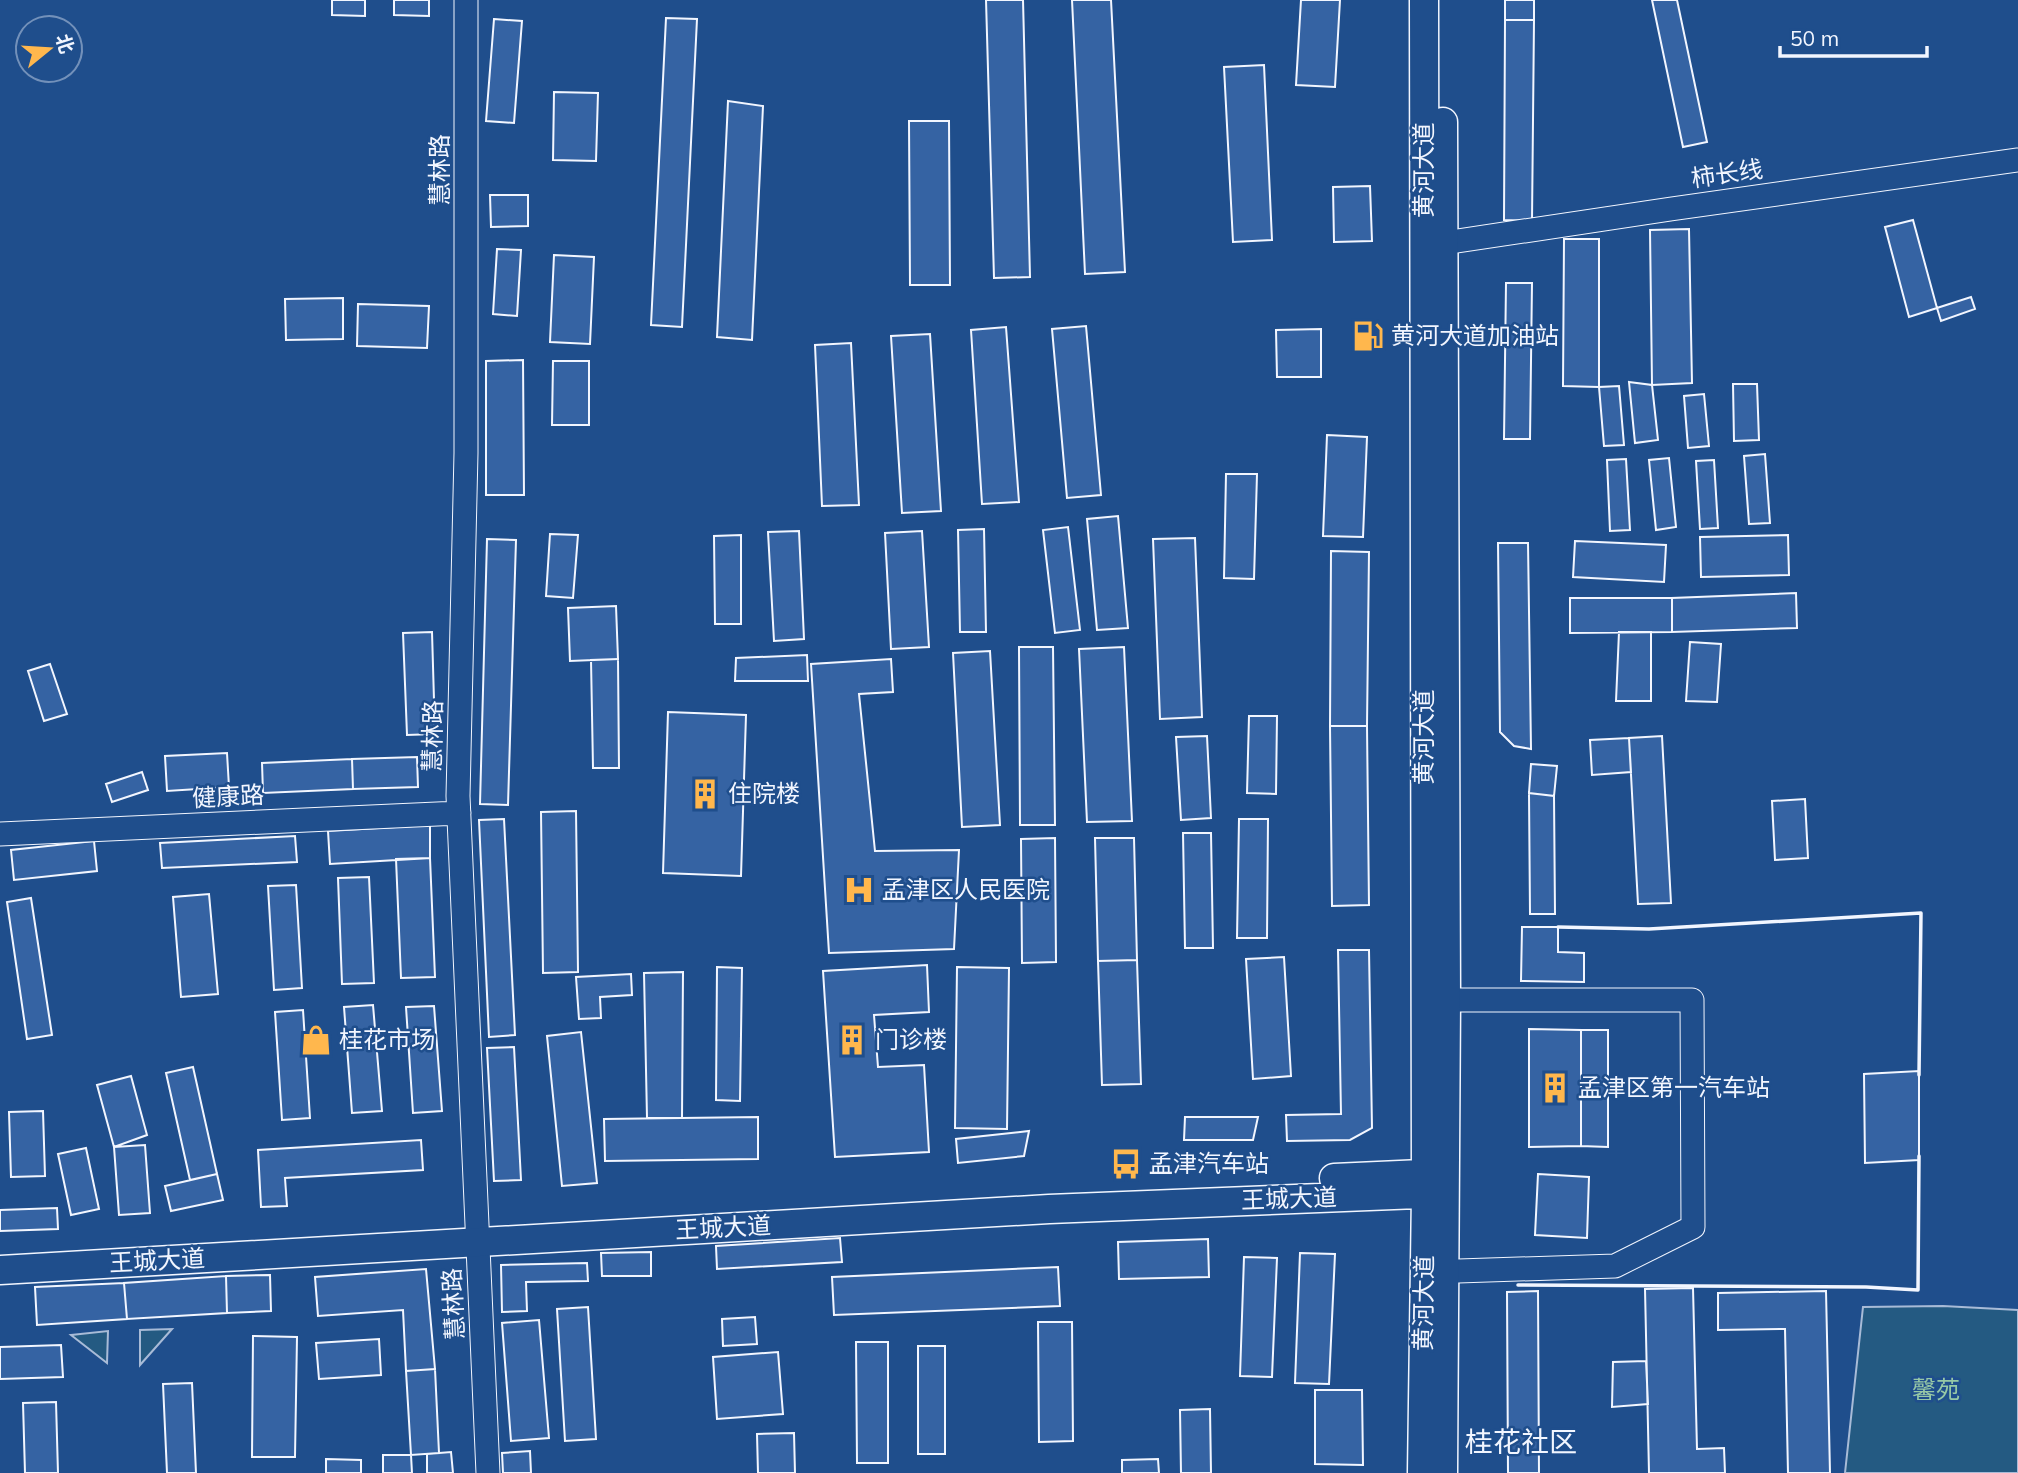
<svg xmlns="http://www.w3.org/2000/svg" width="2018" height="1473" font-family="Mulish,'Noto Sans SC',sans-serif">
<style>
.green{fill:#245a82;stroke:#a8bbd7;stroke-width:2}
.building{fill:#3563a3;stroke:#f2f6ff;stroke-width:2}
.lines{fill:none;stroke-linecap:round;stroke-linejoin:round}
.minor-casing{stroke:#f2f6ff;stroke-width:25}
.major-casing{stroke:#f2f6ff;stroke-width:31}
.minor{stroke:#1f4e8c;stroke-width:23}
.major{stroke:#1f4e8c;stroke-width:28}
.wall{stroke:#f2f6ff;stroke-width:3.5}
.labels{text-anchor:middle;stroke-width:5;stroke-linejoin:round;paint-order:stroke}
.street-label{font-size:24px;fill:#f2f6ff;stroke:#1f4e8c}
.poi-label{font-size:24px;fill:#f2f6ff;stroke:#1f4e8c;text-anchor:start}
.park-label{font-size:24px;fill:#97c8a6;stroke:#1f4e8c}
.quarter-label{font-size:28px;fill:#f2f6ff;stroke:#1f4e8c}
</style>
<rect width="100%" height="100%" fill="#1f4e8c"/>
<path class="green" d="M1943,1306L2018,1310V1473H1845L1863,1307Z
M172,1329L140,1365V1330Z
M108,1331L107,1363L71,1335Z"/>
<path class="building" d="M332,0H365V16L332,15Z
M394,0H429V16L394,15Z
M986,0H1023L1030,277L994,278Z
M1072,0H1111L1125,272L1085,274Z
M1301,0H1340L1335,87L1296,85Z
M1505,0H1534V20H1505Z
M1652,0H1677L1707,142L1683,147Z
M666,18L697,19L682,327L651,325Z
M494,19L522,21L514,123L486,121Z
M1505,20H1534L1532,221L1504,220Z
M1264,65L1272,240L1233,242L1224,67Z
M554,92L598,93L596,161L553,160Z
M728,101L763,106L752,340L717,337Z
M909,121H949L950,285H910Z
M1370,186L1372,241L1334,242L1333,187Z
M490,195H528V226L491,227Z
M1913,220L1937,308L1909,317L1885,227Z
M1689,229L1692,383L1652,385L1650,230Z
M1564,239H1599V387L1563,386Z
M497,249L521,250L517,316L493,314Z
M554,255L594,257L590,344L550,342Z
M1506,283H1532L1530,439H1504Z
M1971,297L1975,309L1941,321L1937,308Z
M343,298V339L286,340L285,299Z
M358,304L429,306L427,348L357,346Z
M1086,326L1101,495L1067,498L1052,329Z
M1006,327L1019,502L982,504L971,330Z
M1321,329V377H1277L1276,330Z
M930,334L941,511L902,513L891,336Z
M851,343L859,505L822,506L815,345Z
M523,360L524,495H486V361Z
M553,361H589V425H552Z
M1629,382L1652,385L1658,440L1635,443Z
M1733,384H1757L1759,440L1734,441Z
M1619,386L1624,445L1604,446L1599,387Z
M1704,394L1709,446L1688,448L1684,396Z
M1327,435L1367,437L1363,537L1323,536Z
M1765,454L1770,523L1749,524L1744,456Z
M1669,458L1676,527L1656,530L1649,460Z
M1626,459L1630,530L1610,531L1607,460Z
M1714,460L1718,528L1700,529L1696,461Z
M1226,474H1257L1254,579L1224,578Z
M1118,516L1128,628L1097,630L1087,519Z
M1068,527L1080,630L1055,633L1043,530Z
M984,529L986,632H960L958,530Z
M799,531L804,639L774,641L768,532Z
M922,531L929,647L891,649L885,533Z
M550,534L578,535L573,598L546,596Z
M741,535V624H715L714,536Z
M1788,535L1789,575L1701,577L1700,537Z
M1195,538L1202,717L1160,719L1153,539Z
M487,539L516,540L508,805L480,804Z
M1575,541L1666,545L1664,582L1573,577Z
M1498,543H1528L1531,749L1514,746L1500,732Z
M1331,551L1369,552L1367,726H1330Z
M1796,593L1797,628L1672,632V598Z
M1570,598H1672V632L1570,633Z
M616,606L618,659L570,661L568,608Z
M432,632L435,734L407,735L403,633Z
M1619,632H1651V701H1616Z
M1690,642L1721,644L1717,702L1686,701Z
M1019,647H1053L1055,825H1020Z
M1124,647L1132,821L1087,822L1079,649Z
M990,651L1000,825L962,827L953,653Z
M807,655L808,681H735L736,658Z
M618,659L619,768H593L591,660Z
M891,659L893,692L859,694L875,851L959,850L954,949L829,953L811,664Z
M50,664L67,714L44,721L28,671Z
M668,712L746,715L741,876L663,873Z
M1249,716H1277L1276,794L1247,793Z
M1330,726H1367L1369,905L1332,906Z
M1207,736L1211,818L1181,820L1176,737Z
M1662,736L1671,903L1638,904L1629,738Z
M1629,738L1631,772L1592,775L1590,740Z
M227,753L229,787L167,791L165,756Z
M417,757L418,787L353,789L352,759Z
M352,759L353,789L263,793L262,763Z
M1531,764L1557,766L1554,796L1529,793Z
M142,772L148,790L112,802L106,784Z
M1529,793L1554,796L1555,914H1530Z
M1805,799L1808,858L1775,860L1772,801Z
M576,811L578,972L543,973L541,812Z
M504,819L515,1035L489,1037L479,820Z
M1239,819H1268L1267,938H1237Z
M430,825V858L330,864L328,831Z
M1183,833H1211L1213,948H1185Z
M295,836L297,862L162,868L160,843Z
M1055,838L1056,962L1022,963L1021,839Z
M1095,838H1134L1137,960L1098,961Z
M94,841L97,871L14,880L11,850Z
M430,858L435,977L401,978L396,859Z
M369,877L374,983L342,984L338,878Z
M296,885L302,988L274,990L268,886Z
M209,894L218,994L181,997L173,897Z
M31,898L52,1035L27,1039L7,902Z
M1522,927H1558V952L1584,953V982L1521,981Z
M1338,950H1369L1372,1128L1350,1140L1287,1141L1286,1115L1341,1114Z
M1284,957L1291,1076L1253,1079L1246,959Z
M1137,960L1141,1084L1102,1085L1098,961Z
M927,965L929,1012L874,1015L878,1067L924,1065L929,1152L835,1157L823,971Z
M717,967L742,968L740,1101L716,1100Z
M957,967L1009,968L1007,1129L955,1128Z
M683,972L682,1118H647L644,973Z
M631,974L632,995L600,997L601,1018L579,1019L576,977Z
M373,1005L382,1111L352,1113L344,1007Z
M434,1006L442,1111L413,1113L406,1007Z
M303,1010L310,1118L282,1120L275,1012Z
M1529,1029L1581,1030V1146L1529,1147Z
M1581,1030H1608V1147L1581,1146Z
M581,1032L597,1183L562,1186L547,1036Z
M514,1047L521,1180L494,1181L487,1048Z
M193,1067L217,1174L190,1180L166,1073Z
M1919,1071V1160L1865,1163L1864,1074Z
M131,1076L147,1135L114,1147L97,1085Z
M43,1111L45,1176L11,1177L9,1112Z
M758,1117V1159L605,1161L604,1119Z
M1185,1117H1258L1253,1140H1184Z
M1029,1131L1024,1156L958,1163L956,1139Z
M421,1140L423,1170L285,1178L287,1206L261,1207L258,1150Z
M145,1145L150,1213L119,1215L114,1147Z
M86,1148L99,1209L71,1215L58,1154Z
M217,1174L223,1200L171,1211L165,1186Z
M1538,1174L1589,1177L1587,1238L1535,1235Z
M57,1208L58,1229L0,1231V1210Z
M840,1238L842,1262L717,1269L716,1246Z
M1208,1239L1209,1277L1119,1279L1118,1242Z
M651,1252V1276H602L601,1253Z
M1300,1253L1335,1254L1329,1384L1295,1383Z
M1244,1257L1277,1258L1272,1377L1240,1376Z
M587,1263L588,1281L526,1282L527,1311L502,1312L501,1265Z
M1058,1267L1060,1306L834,1315L832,1277Z
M426,1269L435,1369L406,1371L403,1310L318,1316L315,1277Z
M270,1275L271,1311L227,1313L226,1276Z
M226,1276L227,1313L127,1319L124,1283Z
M124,1283L127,1319L37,1325L35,1287Z
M1693,1288L1697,1449L1724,1448L1725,1473H1649L1645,1289Z
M1538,1291L1539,1473H1508L1507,1292Z
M1826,1291L1830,1473H1788L1785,1329L1718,1330V1293Z
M588,1307L596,1439L565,1441L557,1309Z
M755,1317L757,1344L723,1346L722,1319Z
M539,1320L549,1438L511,1441L502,1323Z
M1038,1322H1072L1073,1441L1039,1442Z
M253,1336L297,1337L295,1457H252Z
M379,1339L381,1375L319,1379L316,1343Z
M856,1342H888V1463H857Z
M61,1345L63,1377L0,1379V1347Z
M918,1346H945V1454H918Z
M778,1352L783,1414L717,1419L713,1357Z
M1646,1361L1648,1404L1612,1407L1613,1362Z
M435,1369L439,1453L411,1455L406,1371Z
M192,1383L196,1473H167L163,1384Z
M1315,1390H1362L1363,1465L1315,1464Z
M56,1402L58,1473H25L23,1403Z
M1210,1409L1211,1473H1181L1180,1410Z
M794,1433L795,1473H758L757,1434Z
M530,1451L531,1473H503L502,1453Z
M451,1452L453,1473H427V1454Z
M383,1455H411L412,1473H383Z
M326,1459L361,1460V1473H326Z
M1158,1459L1159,1473H1122V1460Z"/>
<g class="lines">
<g class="minor-casing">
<path id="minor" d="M466,0V453L458,796L488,1473
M1444,243L1671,209L2018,160
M0,834L459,813
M1428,1272L1615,1266L1693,1227L1692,1000H1430"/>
</g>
<g class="major-casing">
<path id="major" d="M1334,1178L1444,1173
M0,1270L1049,1209L1443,1193
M1422,1473L1426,1193L1424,0
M1443,1473L1446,999L1443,122"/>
</g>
<use href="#minor" class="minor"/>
<use href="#major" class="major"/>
<path class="wall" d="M1558,927L1649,929L1921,913L1919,1075
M1518,1285L1866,1287L1918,1290L1919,1156"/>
</g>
<defs>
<g id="fuel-bare" transform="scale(2.415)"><path d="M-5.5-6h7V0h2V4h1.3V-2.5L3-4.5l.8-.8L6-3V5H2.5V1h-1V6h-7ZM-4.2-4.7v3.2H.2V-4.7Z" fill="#ffb74d" stroke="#1f4e8c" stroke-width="2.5" paint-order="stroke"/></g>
<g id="building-bare" transform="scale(2.415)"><path d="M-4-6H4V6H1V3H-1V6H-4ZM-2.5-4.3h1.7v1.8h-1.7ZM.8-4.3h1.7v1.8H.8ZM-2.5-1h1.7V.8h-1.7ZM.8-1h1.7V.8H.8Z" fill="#ffb74d" stroke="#1f4e8c" stroke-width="2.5" paint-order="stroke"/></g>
<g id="hospital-bare" transform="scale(2.415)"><path d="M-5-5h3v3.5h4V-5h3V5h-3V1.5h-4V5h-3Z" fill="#ffb74d" stroke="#1f4e8c" stroke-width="2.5" paint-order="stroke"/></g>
<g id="shop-bare" transform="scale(2.415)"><path d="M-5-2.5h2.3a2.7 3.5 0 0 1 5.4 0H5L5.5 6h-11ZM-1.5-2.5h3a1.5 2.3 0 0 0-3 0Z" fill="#ffb74d" stroke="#1f4e8c" stroke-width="2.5" paint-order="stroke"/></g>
<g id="bus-bare" transform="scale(2.415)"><path d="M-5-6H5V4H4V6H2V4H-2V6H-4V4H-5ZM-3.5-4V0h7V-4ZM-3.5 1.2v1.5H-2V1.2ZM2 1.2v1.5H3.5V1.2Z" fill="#ffb74d" stroke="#1f4e8c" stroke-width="2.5" paint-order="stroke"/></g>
</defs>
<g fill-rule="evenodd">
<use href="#fuel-bare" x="1368" y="336"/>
<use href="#building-bare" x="705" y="794"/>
<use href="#hospital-bare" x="859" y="890"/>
<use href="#shop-bare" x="316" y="1040"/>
<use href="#building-bare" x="852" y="1040"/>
<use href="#building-bare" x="1555" y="1088"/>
<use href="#bus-bare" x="1126" y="1164"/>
</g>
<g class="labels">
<g class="street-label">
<text transform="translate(440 170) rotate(-90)" y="8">慧林路</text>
<text transform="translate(1424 170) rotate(-90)" y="8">黄河大道</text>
<text transform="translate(1727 174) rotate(-8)" y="8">柿长线</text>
<text transform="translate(433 736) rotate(-89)" y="8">慧林路</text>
<text transform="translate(1424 737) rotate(-90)" y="8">黄河大道</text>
<text transform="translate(228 797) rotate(-3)" y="8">健康路</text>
<text transform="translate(1289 1199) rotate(-2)" y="8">王城大道</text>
<text transform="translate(723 1228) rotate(-3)" y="8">王城大道</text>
<text transform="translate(157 1261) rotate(-3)" y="8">王城大道</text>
<text transform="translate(1424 1303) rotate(-89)" y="8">黄河大道</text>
<text transform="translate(454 1304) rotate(-93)" y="8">慧林路</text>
</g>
<g class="poi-label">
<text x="1391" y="344">黄河大道加油站</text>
<text x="728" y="802">住院楼</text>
<text x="882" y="898">孟津区人民医院</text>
<text x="339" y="1048">桂花市场</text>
<text x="875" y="1048">门诊楼</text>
<text x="1578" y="1096">孟津区第一汽车站</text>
<text x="1149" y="1172">孟津汽车站</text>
</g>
<g class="park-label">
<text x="1936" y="1398">馨苑</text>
</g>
<g class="quarter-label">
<text x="1521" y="1452">桂花社区</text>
</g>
</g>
<g transform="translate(49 49) rotate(72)"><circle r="33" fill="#1f4e8c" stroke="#7391ba" stroke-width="2"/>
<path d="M0-5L12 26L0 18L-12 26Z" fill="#ffb74d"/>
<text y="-10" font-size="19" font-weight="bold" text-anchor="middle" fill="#f2f6ff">北</text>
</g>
<path d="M1780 46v10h147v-10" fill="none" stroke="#f2f6ff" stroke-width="3.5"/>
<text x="1790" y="46" font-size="21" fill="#f2f6ff" stroke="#1f4e8c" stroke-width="5" paint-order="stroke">50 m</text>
</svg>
